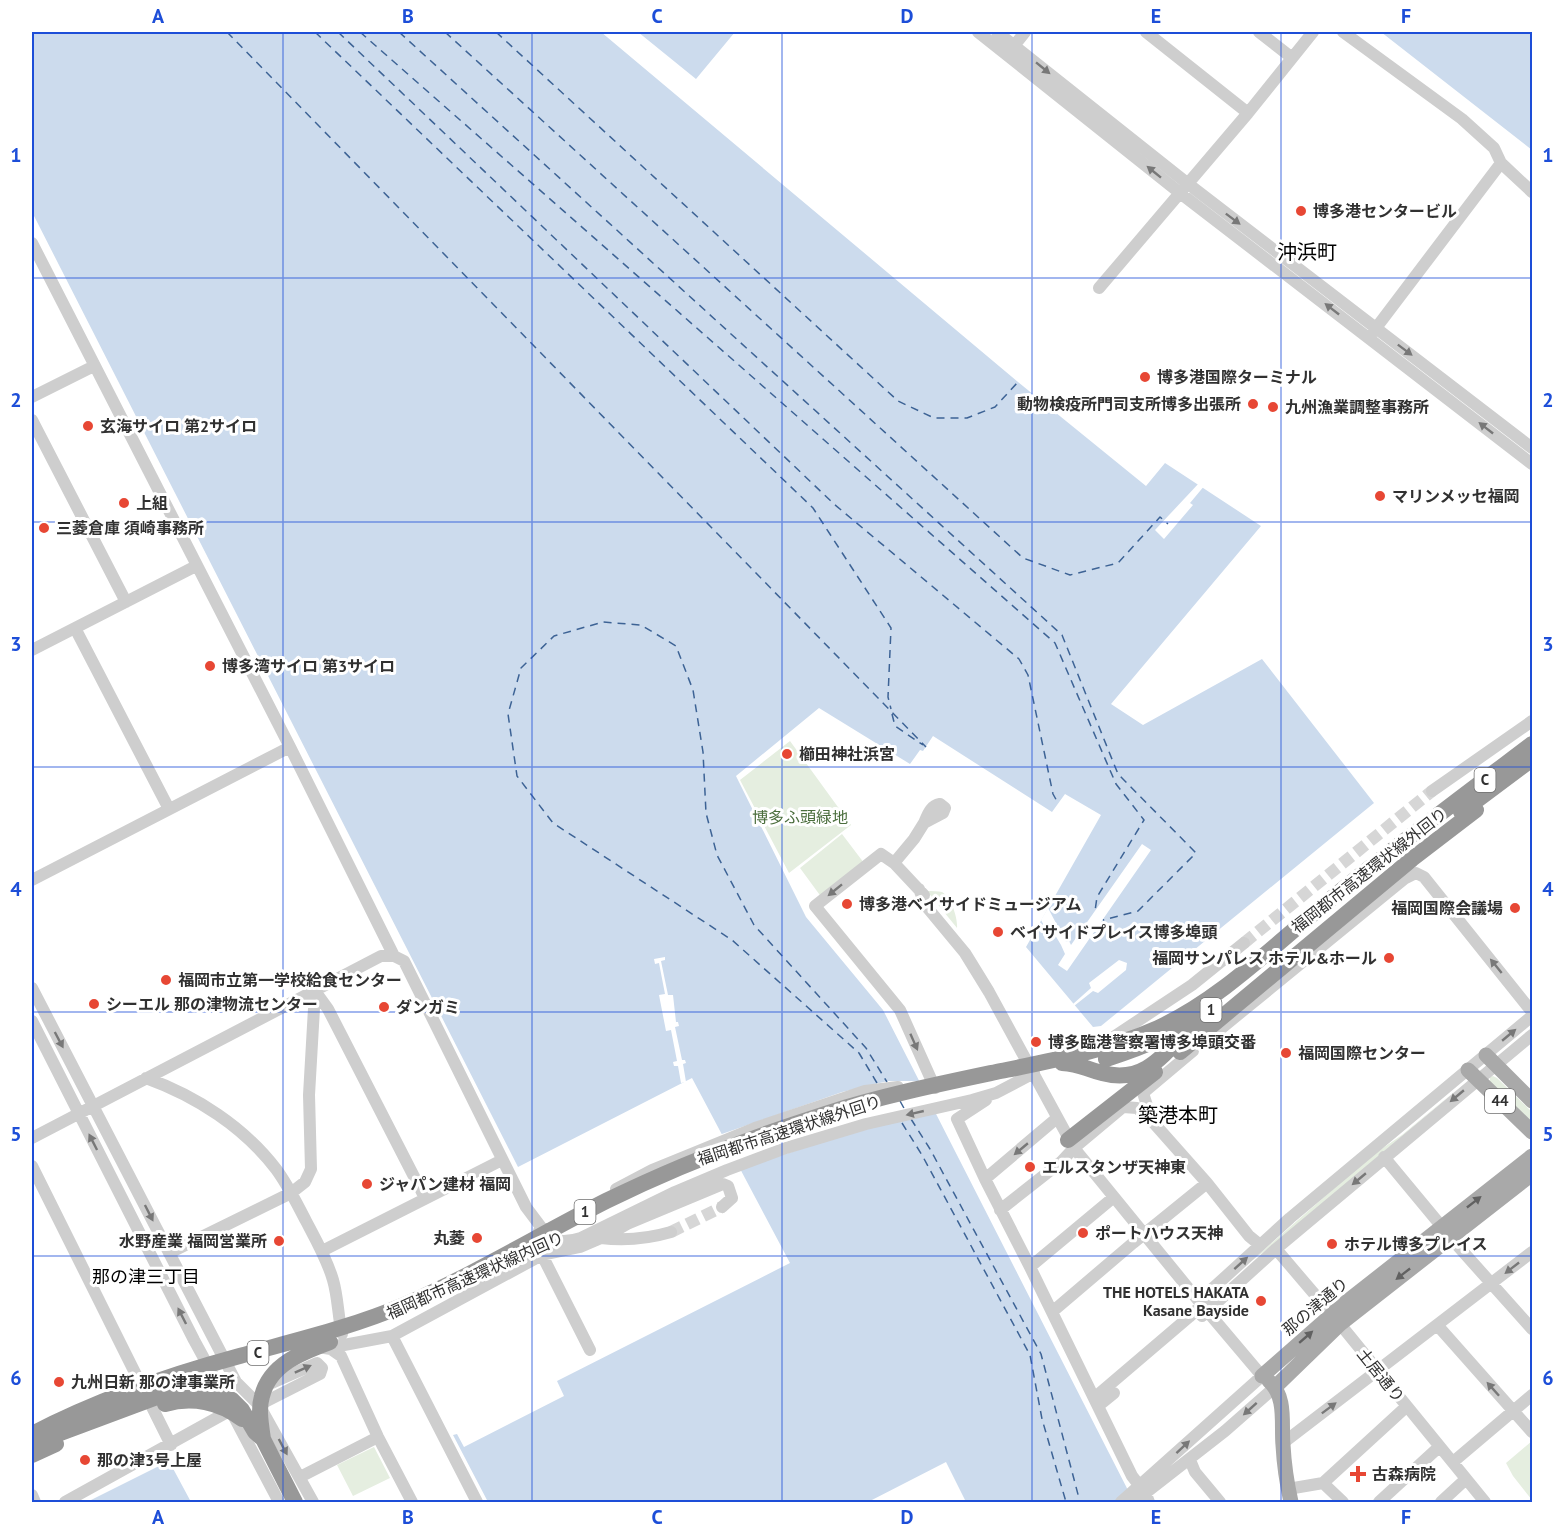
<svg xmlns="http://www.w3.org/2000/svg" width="1564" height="1534" font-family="'PT Sans','Noto Sans JP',sans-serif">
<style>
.green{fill:#e5eee0}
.water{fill:#ccdbed}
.pier{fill:#fff}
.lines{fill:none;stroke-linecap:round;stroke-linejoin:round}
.ferry{stroke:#3d6395;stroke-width:1.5;stroke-dasharray:8 6;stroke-linecap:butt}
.minor-tunnel{stroke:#d6d6d6;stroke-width:12;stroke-dasharray:12 6;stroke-linecap:butt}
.minor{stroke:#cecece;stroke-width:12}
.major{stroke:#a9a9a9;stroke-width:15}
.highway{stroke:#989898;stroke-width:16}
.oneway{fill:#787878}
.oneway2{fill:#616161}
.grid{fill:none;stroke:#1d4ed8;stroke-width:1.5;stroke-opacity:0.55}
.poi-dot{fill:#e74734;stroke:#fff;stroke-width:2}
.labels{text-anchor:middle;stroke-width:6;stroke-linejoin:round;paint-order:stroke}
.shield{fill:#fff;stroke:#6f6f6f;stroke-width:1.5}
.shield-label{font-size:15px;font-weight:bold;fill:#313131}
.poi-label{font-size:16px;font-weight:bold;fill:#313131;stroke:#fff;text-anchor:start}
.park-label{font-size:16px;fill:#4b6e3d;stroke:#fff}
.street-label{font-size:16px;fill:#313131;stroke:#fff}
.neighbourhood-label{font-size:18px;fill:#000;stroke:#fff}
.quarter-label{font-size:20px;fill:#000;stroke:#fff}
.neatline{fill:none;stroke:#1d4ed8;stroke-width:2}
.grid-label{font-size:20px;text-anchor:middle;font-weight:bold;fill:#1d4ed8}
</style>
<rect width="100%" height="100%" fill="#fff"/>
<path class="green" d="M790,741L851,825L789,873L740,780Z
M842,834L864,863L822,898L800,868Z
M927,891C932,891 938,891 942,892C951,896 958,919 957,928Z
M1493,1076L1497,1078L1532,1112V1125L1490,1082V1077Z
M1460,1087L1280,1240L1250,1262L1371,1156L1402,1135Z
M1532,1441V1500L1513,1476L1506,1463Z
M374,1447L390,1478L353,1496L337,1465Z"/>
<path class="water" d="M32,32H601L1018,382L1146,486L1165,463L1261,526L1111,704L1143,725L1262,659L1374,803L1101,1026L1093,1027L1026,947L1101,815L1065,794L1052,812L933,736L923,751L920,750L910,764L819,708L736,776L806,917L883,1010L1134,1502H966L946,1462L868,1502H488L453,1435L457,1434L464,1447L564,1396L557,1381L790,1263L692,1078L518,1167L32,212Z
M638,32H735L696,79Z
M1381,32H1532V150Z
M169,1461L191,1502H87Z"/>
<path class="pier" d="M1200,482L1205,485L1190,503L1193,505L1164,539L1155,530Z
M1142,844L1151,850L1067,971L1058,965L1065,954L1061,945L1052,930L1047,931L1041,920L1048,908L1066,942L1069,941L1071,945Z
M665,957V960L661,961L668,995H673L676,1022H678L679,1026L675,1027L682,1060H685L686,1063L683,1064L686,1082L681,1083L678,1066H674L673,1062L677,1061L671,1030L666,1031L659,995L665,994L659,963L655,964L654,959Z
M1119,960L1127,963L1126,970L1098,993L1093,991L1074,1006L1073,1004L1091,988L1089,983Z
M888,1081H923L939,1112L868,1127L737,1170L719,1135L842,1092Z"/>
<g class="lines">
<path class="ferry" d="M227,32L926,747
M315,32L813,508L891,628L888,697L891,709
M338,32L834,504L1019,659L1028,675L1053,794L1058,803
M360,32L1055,643L1116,784L1144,820L1097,897L1095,911
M399,32L1062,635L1118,774L1196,853L1138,911L1103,920
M445,32L1023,558L1070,575L1118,563L1160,517L1168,524
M496,32L898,401L934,418H967L995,407L1018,382
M892,714L895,726L923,745
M877,1083L859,1053L732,940L553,823L517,776L508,714L521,668L554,636L603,622L641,625L676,646L693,690L703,752L706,813L717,855L754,925L866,1048L887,1082
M900,1101L905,1110
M911,1119L930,1149L1041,1354L1080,1502
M902,1123L922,1155L1030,1355L1042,1419L1066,1502"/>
<path class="minor-tunnel" d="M1244,943L1432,791
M671,1232L722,1207"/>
<path class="minor" d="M978,32L1180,193L1532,464
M997,32L1187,183L1532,448
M1146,32L1248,113
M1259,32L1291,57
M1343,32L1462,119L1494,148L1501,163L1532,192
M1010,51L1025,32
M32,243L290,747L394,956
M1099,288L1248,113L1313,32
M1373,332L1501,163
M32,397L94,366
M32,420L126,602
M75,628L169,809
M32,650L196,566
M1432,791L1532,721
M940,804L945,808L943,813L924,823C928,814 930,806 940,804Z
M894,863L914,839L924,823
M32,880L290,747
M919,889L926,906L965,953L989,992L1074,1148L1202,1305L1262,1376L1121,1502
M924,895L894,863L881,854L815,906L900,1010L935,1088
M32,988L236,1382L259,1405L313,1502
M32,1021L194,1340L225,1397
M1207,1040L1404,879L1416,873L1424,877L1532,1012
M1106,1042L1192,985L1244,943
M146,1078C196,1096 244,1127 276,1169C288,1185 297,1204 306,1221C316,1240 327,1259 333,1280C338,1297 338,1316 342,1334
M986,1100L957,1119L985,1179L1030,1267L1132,1476L1146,1494L1149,1502
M1152,1121L1143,1093L1193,1051
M32,1138L381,956H394L404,961L526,1207L541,1227L550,1231L554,1229
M1384,1157L1457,1245L1532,1329
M32,1166L171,1445
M985,1179L1057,1118
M616,1189L652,1170L755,1128L865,1091L898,1087
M1000,1210L1061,1162L1074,1148L1123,1107L1137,1108L1152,1121L1207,1183L1249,1236L1260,1245
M539,1231C551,1243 566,1243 581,1238L675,1192L727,1170L786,1148L866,1124L972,1100L996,1093L1034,1073
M601,1238C626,1241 647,1239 671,1232
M1276,1249L1340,1324L1485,1502
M322,1251L502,1160
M169,1253L291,1193L305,1182L311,1169L309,1095L315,991L328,1009L425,1198
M542,1255L590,1350
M1030,1267L1114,1197
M1052,1312L1133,1243L1207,1183
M1202,1316L1276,1249L1532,1035
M1438,1326L1532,1432
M392,1336L477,1502
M326,1346L344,1345L392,1336L542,1255L580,1247L608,1235L627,1224L723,1184L728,1186L732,1198L722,1207
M318,1347L331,1349L341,1356L378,1437L412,1502
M1094,1398L1189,1317L1202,1305L1212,1289L1290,1218L1532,1016
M259,1405L320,1374L322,1368L317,1363L267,1385
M1098,1406L1114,1393
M232,1413L279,1502
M1283,1443L1532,1252
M1190,1460L1195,1472L1220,1502
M1453,1462L1532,1395
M300,1477L378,1437
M1323,1483L1343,1502
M1288,1489L1323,1483L1406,1407
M32,1495L35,1502
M65,1502L231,1410
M1134,1502L1225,1431L1275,1387
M1379,1502L1439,1447
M1441,1502L1466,1479"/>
<path class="major" d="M1486,1055L1532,1101
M1468,1070L1532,1132
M1262,1376L1344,1304L1532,1156
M1269,1381C1287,1397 1281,1424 1283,1445C1284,1464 1287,1484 1291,1502
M1275,1387L1340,1324L1532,1174"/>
<path class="highway" d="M1461,812L1532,759
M1180,1052L1412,859L1476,810
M1106,1059C1144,1047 1181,1032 1213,1008
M1062,1063C1081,1064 1085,1069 1102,1073C1143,1084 1162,1057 1187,1030
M1068,1140L1155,1072
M165,1404C192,1396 220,1402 242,1419
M32,1434C96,1401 166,1376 236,1357C293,1341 350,1328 404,1305C474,1275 539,1235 606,1201C677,1166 750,1138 825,1114C881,1096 939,1084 996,1072C1051,1061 1106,1051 1158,1028C1221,999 1273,946 1326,903C1393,848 1463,796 1532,744
M263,1439C261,1425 258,1409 262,1396C270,1364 303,1352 330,1342
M39,1441L165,1394L194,1388L216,1391L232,1400L242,1410L255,1432L263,1439L295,1502
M32,1455L56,1444"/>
</g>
<defs><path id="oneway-solid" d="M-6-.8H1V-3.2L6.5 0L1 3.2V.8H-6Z" transform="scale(1.5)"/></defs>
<g class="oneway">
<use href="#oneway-solid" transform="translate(1043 68) rotate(39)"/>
<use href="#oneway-solid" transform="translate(1154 172) rotate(-141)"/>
<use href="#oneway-solid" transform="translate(1233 219) rotate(37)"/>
<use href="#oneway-solid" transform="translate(1332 309) rotate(-142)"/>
<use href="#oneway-solid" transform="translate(1405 350) rotate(37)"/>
<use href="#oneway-solid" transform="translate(1486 428) rotate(-142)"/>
<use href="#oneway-solid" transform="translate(835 890) rotate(141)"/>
<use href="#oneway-solid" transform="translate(1496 966) rotate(-129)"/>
<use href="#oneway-solid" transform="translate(1509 1035) rotate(-40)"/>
<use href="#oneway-solid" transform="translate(59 1040) rotate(62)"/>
<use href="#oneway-solid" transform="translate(914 1042) rotate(66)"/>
<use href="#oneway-solid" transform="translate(1457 1096) rotate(140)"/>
<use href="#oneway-solid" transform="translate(915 1113) rotate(167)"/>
<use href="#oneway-solid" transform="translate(93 1142) rotate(-117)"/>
<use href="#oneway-solid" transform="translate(1021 1149) rotate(140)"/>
<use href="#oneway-solid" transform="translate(1359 1179) rotate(140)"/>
<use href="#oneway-solid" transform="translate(149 1213) rotate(63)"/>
<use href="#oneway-solid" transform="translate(1241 1263) rotate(-42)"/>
<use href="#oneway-solid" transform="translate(1512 1268) rotate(142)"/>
<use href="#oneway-solid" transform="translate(182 1316) rotate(-117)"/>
<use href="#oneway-solid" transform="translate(303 1369) rotate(-24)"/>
<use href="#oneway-solid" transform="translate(1493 1389) rotate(-132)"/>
<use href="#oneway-solid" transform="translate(1329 1408) rotate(-37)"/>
<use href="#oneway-solid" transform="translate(1250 1409) rotate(138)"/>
<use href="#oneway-solid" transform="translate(283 1447) rotate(62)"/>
<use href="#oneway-solid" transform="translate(1183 1447) rotate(-43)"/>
</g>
<g class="oneway2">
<use href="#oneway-solid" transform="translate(1474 1202) rotate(-38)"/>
<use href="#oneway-solid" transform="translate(1403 1274) rotate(142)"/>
<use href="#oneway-solid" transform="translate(1306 1337) rotate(-41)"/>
</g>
<path class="grid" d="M283,32V1502M532,32V1502M782,32V1502M1032,32V1502M1281,32V1502M32,278H1532M32,522H1532M32,767H1532M32,1012H1532M32,1256H1532"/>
<g class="poi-dot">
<circle cx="1301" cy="211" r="6"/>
<circle cx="1145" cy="377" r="6"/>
<circle cx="1253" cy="404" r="6"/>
<circle cx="1273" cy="407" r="6"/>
<circle cx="88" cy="426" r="6"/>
<circle cx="1380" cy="496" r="6"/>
<circle cx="124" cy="503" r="6"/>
<circle cx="44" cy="528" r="6"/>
<circle cx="210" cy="666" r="6"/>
<circle cx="787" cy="754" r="6"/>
<circle cx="847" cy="904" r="6"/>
<circle cx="1515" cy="908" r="6"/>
<circle cx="998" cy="932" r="6"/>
<circle cx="1389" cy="958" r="6"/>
<circle cx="166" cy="980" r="6"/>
<circle cx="94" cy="1004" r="6"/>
<circle cx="384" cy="1007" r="6"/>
<circle cx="1036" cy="1042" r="6"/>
<circle cx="1286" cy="1053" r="6"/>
<circle cx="1030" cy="1167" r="6"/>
<circle cx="367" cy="1184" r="6"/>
<circle cx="1083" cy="1233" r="6"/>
<circle cx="477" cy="1238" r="6"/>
<circle cx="279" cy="1241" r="6"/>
<circle cx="1332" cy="1244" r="6"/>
<circle cx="1261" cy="1301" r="6"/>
<circle cx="59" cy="1382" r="6"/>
<circle cx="85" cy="1460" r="6"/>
<path d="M1355 1465h6v6h6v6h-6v6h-6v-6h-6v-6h6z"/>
</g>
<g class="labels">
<g class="shield">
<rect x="1474.5" y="768" width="21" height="24" rx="4.5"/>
<rect x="1200.5" y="998" width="21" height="24" rx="4.5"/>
<rect x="1485" y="1089" width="30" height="24" rx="4.5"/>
<rect x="574.5" y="1200" width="21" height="24" rx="4.5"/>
<rect x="247.5" y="1341" width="21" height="24" rx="4.5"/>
</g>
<g class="shield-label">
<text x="1485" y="785">C</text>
<text x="1211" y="1015">1</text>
<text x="1500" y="1106">44</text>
<text x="585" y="1217">1</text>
<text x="258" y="1358">C</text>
</g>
<g class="poi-label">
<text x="1313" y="217">博多港センタービル</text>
<text x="1157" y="383">博多港国際ターミナル</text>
<text x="1241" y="410" text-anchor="end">動物検疫所門司支所博多出張所</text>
<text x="1285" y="413">九州漁業調整事務所</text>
<text x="100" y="432">玄海サイロ 第2サイロ</text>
<text x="1392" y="502">マリンメッセ福岡</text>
<text x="136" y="509">上組</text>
<text x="56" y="534">三菱倉庫 須崎事務所</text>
<text x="222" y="672">博多湾サイロ 第3サイロ</text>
<text x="799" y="760">櫛田神社浜宮</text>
<text x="859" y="910">博多港ベイサイドミュージアム</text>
<text x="1503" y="914" text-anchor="end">福岡国際会議場</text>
<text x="1010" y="938">ベイサイドプレイス博多埠頭</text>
<text x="1377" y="964" text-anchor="end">福岡サンパレス ホテル&amp;ホール</text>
<text x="178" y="986">福岡市立第一学校給食センター</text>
<text x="106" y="1010">シーエル 那の津物流センター</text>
<text x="396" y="1013">ダンガミ</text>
<text x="1048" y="1048">博多臨港警察署博多埠頭交番</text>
<text x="1298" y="1059">福岡国際センター</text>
<text x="1042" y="1173">エルスタンザ天神東</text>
<text x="379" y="1190">ジャパン建材 福岡</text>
<text x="1095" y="1239">ポートハウス天神</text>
<text x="465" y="1244" text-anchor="end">丸菱</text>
<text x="267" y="1247" text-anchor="end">水野産業 福岡営業所</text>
<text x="1344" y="1250">ホテル博多プレイス</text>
<text x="1249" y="1298" text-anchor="end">THE HOTELS HAKATA<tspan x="1249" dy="18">Kasane Bayside</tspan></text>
<text x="71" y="1388">九州日新 那の津事業所</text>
<text x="97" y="1466">那の津3号上屋</text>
<text x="1372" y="1480">古森病院</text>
</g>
<g class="park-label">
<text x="800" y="823">博多ふ頭緑地</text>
</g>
<g class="street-label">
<text transform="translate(1369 870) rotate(-38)" y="6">福岡都市高速環状線外回り</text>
<text transform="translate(789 1130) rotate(-18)" y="6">福岡都市高速環状線外回り</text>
<text transform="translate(475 1275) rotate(-24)" y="6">福岡都市高速環状線内回り</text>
<text transform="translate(1315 1306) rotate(-40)" y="6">那の津通り</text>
<text transform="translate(1381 1375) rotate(51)" y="6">土居通り</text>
</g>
<g class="neighbourhood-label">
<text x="146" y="1283">那の津三丁目</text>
</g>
<g class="quarter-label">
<text x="1307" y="259">沖浜町</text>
<text x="1178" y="1122">築港本町</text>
</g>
</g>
<rect width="1564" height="1534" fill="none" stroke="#ffffff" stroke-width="66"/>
<rect x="33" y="33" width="1498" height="1468" class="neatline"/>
<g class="grid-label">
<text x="158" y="23">A</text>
<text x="408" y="23">B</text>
<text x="657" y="23">C</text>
<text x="907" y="23">D</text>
<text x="1156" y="23">E</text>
<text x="1406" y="23">F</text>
<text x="16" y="162">1</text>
<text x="1548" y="162">1</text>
<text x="16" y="407">2</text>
<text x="1548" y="407">2</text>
<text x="16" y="651">3</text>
<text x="1548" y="651">3</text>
<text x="16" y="896">4</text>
<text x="1548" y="896">4</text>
<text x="16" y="1141">5</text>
<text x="1548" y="1141">5</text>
<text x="16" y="1385">6</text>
<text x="1548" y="1385">6</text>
<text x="158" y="1524">A</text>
<text x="408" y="1524">B</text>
<text x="657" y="1524">C</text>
<text x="907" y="1524">D</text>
<text x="1156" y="1524">E</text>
<text x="1406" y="1524">F</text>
</g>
</svg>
